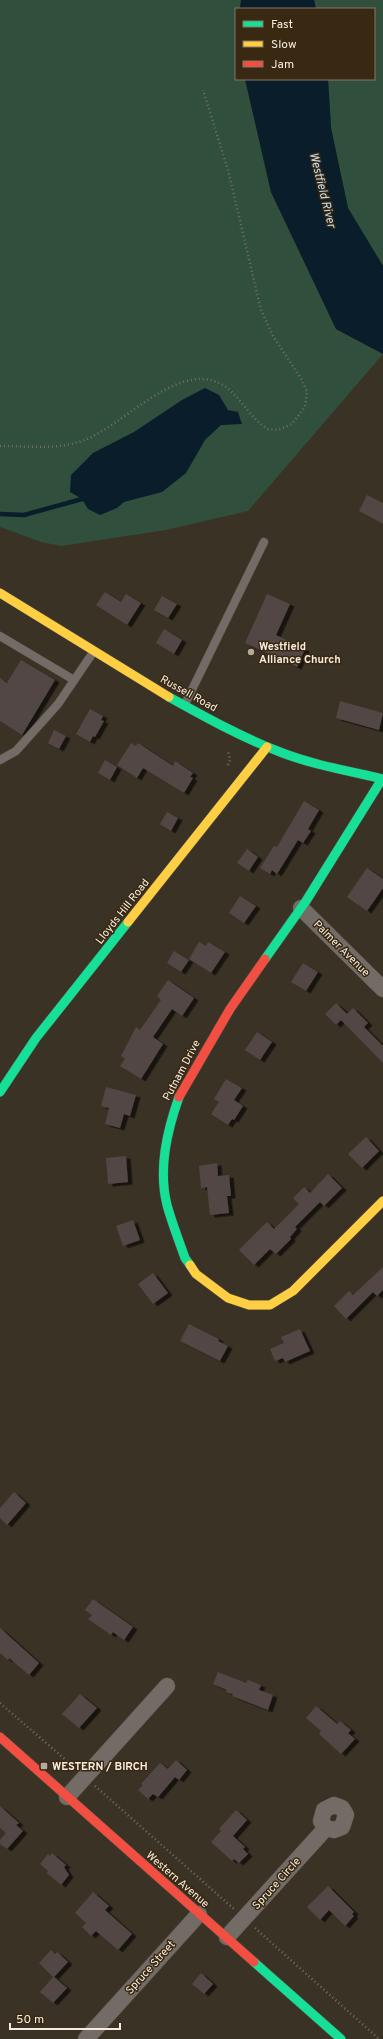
<svg xmlns="http://www.w3.org/2000/svg" width="383" height="2039" font-family="Overpass,sans-serif">
<style>
.green{fill:#304f3c}
.water{fill:#091d2b}
.lines{fill:none;stroke-linecap:round;stroke-linejoin:round}
.stream{stroke:#091d2b;stroke-width:4.5}
.building{fill:#524745;filter:url(#shadow)}
.lane-casing{stroke:#564f44;stroke-width:9}
.street-casing{stroke:#564f44;stroke-width:17}
.fast-casing{stroke:#564f44;stroke-width:10}
.slow-casing{stroke:#564f44;stroke-width:10}
.jam-casing{stroke:#564f44;stroke-width:10}
.path{stroke:#756e68;stroke-width:2.5;stroke-dasharray:1 3;stroke-linecap:butt}
.lane{stroke:#736b66;stroke-width:8}
.street{stroke:#736b66;stroke-width:16}
.fast{stroke:#16e098;stroke-width:9}
.slow{stroke:#ffcf43;stroke-width:9}
.jam{stroke:#f24e42;stroke-width:9}
.poi-dot{fill:#b4aa9d;stroke:#392912;stroke-width:1.5}
.labels{text-anchor:middle;stroke-width:3;stroke-linejoin:round;paint-order:stroke}
.poi-label{font-size:11px;font-weight:bold;fill:#f6ebde;stroke:#392912;text-anchor:start}
.street-label{font-size:11px;fill:#f6ebde;stroke:#392912}
.water-label{font-size:12px;font-style:italic;fill:#c4dff5;stroke:#392912}
</style>
<defs>
<filter id="shadow"><feDropShadow dx="4.5" dy="2.5" stdDeviation="0" flood-color="#0009"/></filter>
</defs>
<rect width="100%" height="100%" fill="#3a3225"/>
<path class="green" d="M0,0H241L240,9H236V79H245L271,192L336,329L383,354L248,511L166,530L61,546L41,542L0,527Z
M314,0H383V266L348,208L331,128L328,79H374V9H316Z"/>
<path class="water" d="M241,0H314L316,9H240Z
M245,79H328L331,128L348,208L383,266V354L336,329L271,192Z
M205,388L219,395L228,410L238,412L242,424L221,425L205,440L186,473L162,492L124,502L117,508L100,515L88,509L82,499L70,492L71,475L93,453L134,432L182,400Z"/>
<g class="lines">
<path class="stream" d="M0,514L24,515L82,499"/>
</g>
<path class="building" d="M367,495L383,503V524L359,511Z
M105,592L121,602L126,594L141,603L127,625L96,605Z
M267,594L290,604L276,635L305,649L297,667L245,643Z
M162,596L177,604L168,618L154,610Z
M164,629L182,640L174,654L156,643Z
M21,660L55,680L22,735L0,721V678L7,683Z
M340,701L383,713L379,730L336,718Z
M90,709L103,716L101,720L104,721L95,737L93,736L90,742L76,734Z
M54,730L66,736L59,749L48,743Z
M131,743L136,746L138,743L173,766L175,761L193,773L190,777L193,778L184,793L143,768L137,778L117,765Z
M105,760L117,767L110,780L98,773Z
M304,801L319,810L308,829L311,831L303,843L298,840L277,874L272,870L270,874L260,868L274,846L277,847Z
M167,812L178,818L171,831L160,824Z
M247,849L258,857L249,871L237,863Z
M367,868L383,879V888L367,911L347,897Z
M240,896L256,906L244,923L229,913Z
M199,942L206,946L208,942L225,952L211,973L189,959Z
M174,951L189,960L181,972L167,963Z
M303,963L318,972L306,991L291,982Z
M168,980L194,998L182,1016L172,1009L153,1037L163,1044L141,1079L120,1066L125,1059L121,1056L136,1027L140,1030L161,1000L157,996Z
M336,1003L347,1014L353,1008L368,1023L364,1027L383,1046V1063L341,1020L336,1025L325,1014Z
M257,1032L272,1042L260,1060L245,1050Z
M226,1079L242,1088L234,1100L243,1106L234,1120L232,1119L228,1125L211,1114L219,1102L214,1099Z
M106,1087L136,1095L130,1116L124,1114L120,1128L105,1124L109,1108L101,1106Z
M366,1137L379,1151L362,1168L348,1154Z
M126,1156L128,1182L108,1184L106,1158Z
M217,1163L218,1176L229,1175L231,1196H227L229,1213L210,1215L207,1187L201,1188L199,1166Z
M328,1174L342,1188L324,1206L320,1202L295,1227L297,1229L290,1237L291,1239L276,1254L270,1249L254,1265L239,1250L267,1222L274,1229L299,1204L293,1198L304,1187L310,1193Z
M133,1220L140,1240L123,1246L116,1226Z
M383,1267V1290L377,1296L373,1292L346,1319L334,1306L349,1291L353,1295Z
M153,1273L168,1293L153,1304L138,1284Z
M189,1324L219,1339L218,1341L228,1346L220,1361L180,1341Z
M300,1329L310,1351L285,1362L283,1358L275,1361L270,1349L284,1343L281,1337Z
M14,1492L26,1503L7,1525L0,1518V1508Z
M93,1599L133,1627L124,1640L113,1632L111,1635L88,1619L92,1615L85,1610Z
M0,1628L39,1663L29,1675L9,1658L8,1660L0,1653Z
M218,1672L246,1683L248,1680L261,1685L259,1690L273,1695L268,1710L232,1696L233,1694L226,1692L227,1690L213,1684Z
M80,1694L97,1708L79,1728L62,1714Z
M316,1706L337,1724L340,1721L351,1730L348,1733L355,1739L341,1754L319,1734L321,1731L306,1718Z
M176,1760L187,1770L179,1780L175,1777L158,1797L153,1794L148,1799L138,1790L143,1785L141,1784L160,1763L168,1769Z
M0,1806L19,1823L16,1825L23,1831L7,1849L0,1844V1840L6,1833L0,1828Z
M236,1810L247,1820L233,1836L245,1847L243,1849L248,1854L239,1863L234,1859L232,1861L211,1842L221,1831L219,1829Z
M52,1853L66,1865L64,1867L69,1875L61,1885L47,1873L48,1871L40,1864L48,1854L50,1856Z
M328,1886L354,1912L352,1914L354,1916L345,1926L329,1910L320,1920L307,1907Z
M93,1892L109,1906L105,1910L132,1934L118,1950L96,1931L91,1936L82,1927L86,1923L75,1913Z
M51,1950L55,1954L57,1952L68,1962L54,1977L67,1988L53,2003L40,1992L53,1977L39,1963Z
M201,1973L213,1984L204,1994L192,1984Z"/>
<g class="lines">
<g class="lane-casing">
<path id="lane" d="M0,636L74,680
M185,704L264,542
M0,760L16,751L58,704L94,651"/>
</g>
<g class="street-casing">
<path id="street" d="M301,908L383,989
M67,1797L167,1686
M227,1937L326,1828L334,1830L342,1827L346,1815L342,1808L334,1805L324,1810L321,1821L326,1828
M86,2039L199,1914"/>
</g>
<g class="fast-casing">
<path id="fast" d="M169,697C205,717 241,737 280,752C313,765 349,771 383,779
M265,959L306,901L382,779
M0,1092L36,1038L128,922
M179,1097C167,1131 158,1169 167,1205C172,1223 179,1241 185,1258L190,1265
M254,1962L341,2039"/>
</g>
<g class="slow-casing">
<path id="slow" d="M0,593L169,697
M128,922L267,747
M190,1265L196,1274L228,1298L249,1305H270L293,1291L383,1201"/>
</g>
<g class="jam-casing">
<path id="jam" d="M179,1097L230,1009L265,959
M0,1737L254,1962"/>
</g>
<path class="path" d="M0,446C27,446 56,450 82,441C122,427 173,365 217,382C238,390 248,418 268,429L278,430L292,424L305,407L307,392L302,380L273,336L261,310L228,170L203,90
M228,765L230,760L228,751
M0,1703L75,1768
M95,1786L234,1909
M255,1928L379,2039"/>
<use href="#lane" class="lane"/>
<use href="#street" class="street"/>
<use href="#fast" class="fast"/>
<use href="#slow" class="slow"/>
<use href="#jam" class="jam"/>
</g>
<g class="poi-dot">
<circle cx="251" cy="652" r="4"/>
<rect x="40" y="1762" width="8" height="8" rx="2"/>
</g>
<g class="labels">
<g class="poi-label">
<text x="259" y="650">Westfield<tspan x="259" dy="13">Alliance Church</tspan></text>
<text x="52" y="1770">WESTERN / BIRCH</text>
</g>
<g class="street-label">
<text transform="translate(189 693) rotate(29)" y="4">Russell Road</text>
<text transform="translate(122 911) rotate(-52)" y="4">Lloyds Hill Road</text>
<text transform="translate(342 948) rotate(45)" y="4">Palmer Avenue</text>
<text transform="translate(181 1070) rotate(-62)" y="4">Putnam Drive</text>
<text transform="translate(178 1879) rotate(41)" y="4">Western Avenue</text>
<text transform="translate(276 1883) rotate(-48)" y="4">Spruce Circle</text>
<text transform="translate(150 1967) rotate(-48)" y="4">Spruce Street</text>
</g>
<g class="water-label">
<text transform="translate(323 190) rotate(76)" y="4">Westfield River</text>
</g>
</g>
<rect x="235" y="8" width="140" height="72" fill="#392912" stroke="#857764"/>
<rect x="243" y="21" width="20" height="6" fill="#16e098" stroke="#857764"/>
<text x="271" y="28" font-size="12" fill="#f6ebde">Fast</text>
<rect x="243" y="41" width="20" height="6" fill="#ffcf43" stroke="#857764"/>
<text x="271" y="48" font-size="12" fill="#f6ebde">Slow</text>
<rect x="243" y="61" width="20" height="6" fill="#f24e42" stroke="#857764"/>
<text x="271" y="68" font-size="12" fill="#f6ebde">Jam</text>
<path d="M10 2023v6h110v-6" fill="none" stroke="#f6ebde" stroke-width="2"/>
<text x="16" y="2023" font-size="12" fill="#f6ebde" stroke="#392912" stroke-width="3" paint-order="stroke">50 m</text>
</svg>
